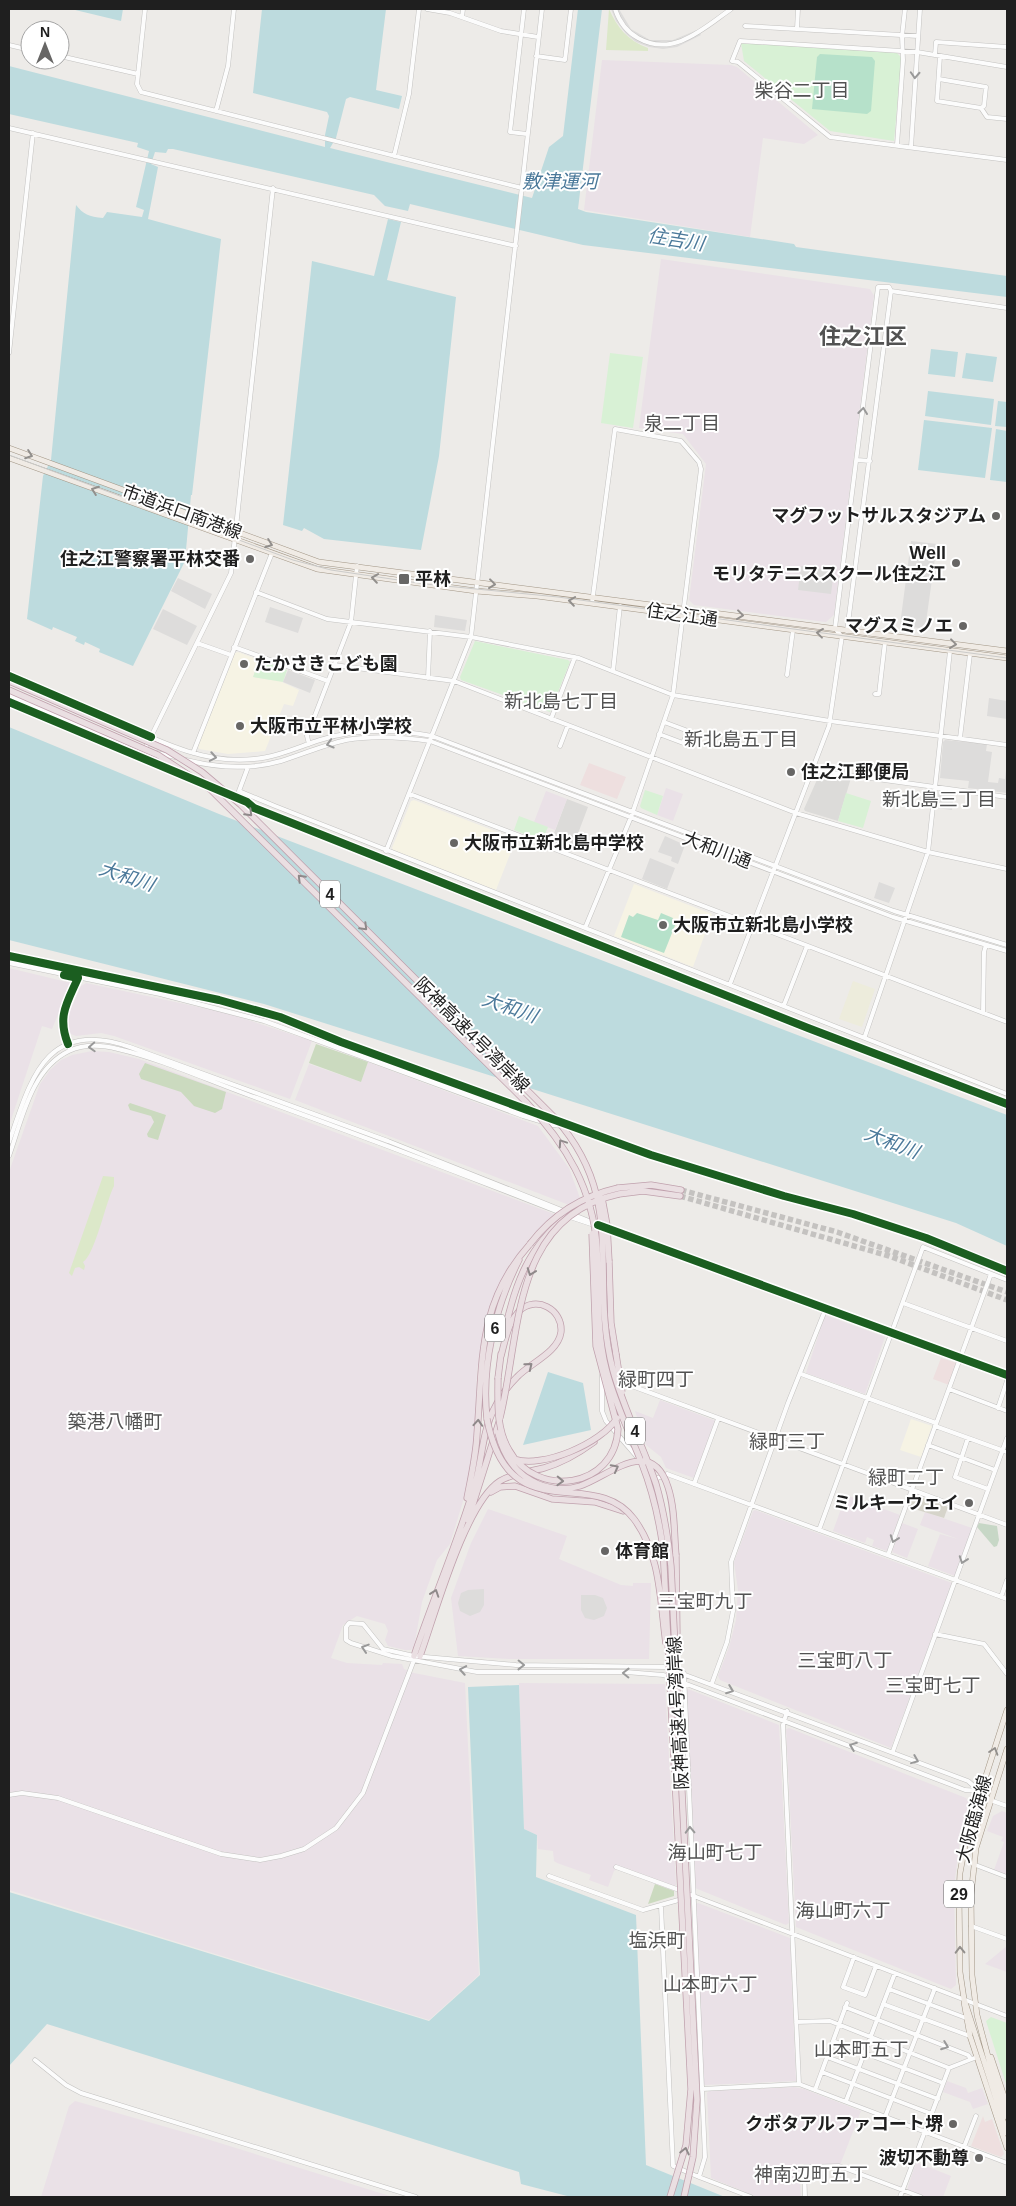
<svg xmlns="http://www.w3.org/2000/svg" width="1016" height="2206" font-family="Helvetica,'Noto Sans JP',sans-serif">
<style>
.residential{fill:#dcdbd9}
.commercial{fill:#eedfdf}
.industrial{fill:#eae1e7}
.education{fill:#f6f3e4}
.construction{fill:#d6d4ca}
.farmland{fill:#edecdc}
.grass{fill:#dce8c9}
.forest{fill:#cbdabf}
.cemetery{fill:#c7d7c6}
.park{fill:#d8f1d5}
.pitch{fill:#b6e1ca}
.parking{fill:#dddcdb}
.water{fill:#bddbde}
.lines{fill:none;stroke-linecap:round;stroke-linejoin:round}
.highway-tunnel{stroke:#c4c2c0;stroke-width:5.5;stroke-dasharray:5.5 3;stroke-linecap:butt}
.minor-casing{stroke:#c3c2c0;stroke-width:5}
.major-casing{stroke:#a29686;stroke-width:6}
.highway-casing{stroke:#c0a1ad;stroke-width:7}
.minor{stroke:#fcfcfc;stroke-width:4}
.major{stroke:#f0ebe5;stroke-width:5}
.highway{stroke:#eadfe2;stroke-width:5.5}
.tram{stroke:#cbcbca;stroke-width:1}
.highway-bridge-casing{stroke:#c0a1ad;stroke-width:7;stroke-linecap:butt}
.highway-bridge{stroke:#eadfe2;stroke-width:5.5}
.cycleway-casing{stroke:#fff;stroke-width:11}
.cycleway{stroke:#1b5e20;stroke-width:8}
.oneway{stroke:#999}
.oneway2{stroke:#928f8c}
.oneway3{stroke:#8f898a}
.poi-dot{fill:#676665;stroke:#fff;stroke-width:2}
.labels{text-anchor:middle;stroke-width:4;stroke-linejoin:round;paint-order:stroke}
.shield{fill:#fff;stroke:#626262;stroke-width:1}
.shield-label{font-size:16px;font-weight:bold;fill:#1f1f1f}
.street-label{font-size:18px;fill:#1f1f1f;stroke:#fff}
.poi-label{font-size:18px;font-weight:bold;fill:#1f1f1f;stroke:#fff;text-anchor:end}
.neighbourhood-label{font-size:19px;fill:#525252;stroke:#fff}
.water-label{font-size:19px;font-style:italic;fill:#4b799a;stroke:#fff}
.district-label{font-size:22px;font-weight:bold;fill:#525252;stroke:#fff}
</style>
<rect width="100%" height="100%" fill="#edebe8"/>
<path class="residential" d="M820,773L851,778L838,821L805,811L804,809Z
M567,799L588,807L571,852L550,844Z"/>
<path class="commercial" d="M589,763L626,777L617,799L580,785Z
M941,1358L957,1363L949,1385L933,1379Z
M983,2116L985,2122L992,2119L1004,2154L1001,2157L971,2146Z"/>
<path class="industrial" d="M602,60L731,65L737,67L818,135L804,144L763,138L750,237L584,210Z
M661,259L870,289L874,296L834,615L826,622L694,605L689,600L706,464L683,434L639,428Z
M666,788L683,794L673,821L657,815Z
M546,791L567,799L555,830L534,822Z
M9,968L71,983L52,1029L42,1026L9,1126Z
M86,983L227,1013L312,1041L290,1099L114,1036L101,1033L76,1036L68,1033L66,1020L81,986Z
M92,1051L109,1052L139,1059L554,1214L532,1235L508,1267L488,1310L477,1370L474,1450L464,1498L450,1544L437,1560L422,1602L414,1647L411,1650H405L388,1646L385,1640L388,1631L385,1624L357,1616L343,1625L331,1658L347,1663L382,1665L383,1663L402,1664L404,1669L414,1673L465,1683L479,1975L429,2020L9,1890V1172L40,1084L50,1070L61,1060L72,1055Z
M368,1062L538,1126L569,1168L580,1198L569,1205L295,1100L309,1064L361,1082Z
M825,1315L885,1337L865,1394L806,1373Z
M660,1400L716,1421L694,1478L666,1468L661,1457L646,1445L635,1411L653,1418Z
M846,1495L900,1515L887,1551L872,1546L874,1540L867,1537L865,1543L833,1531Z
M488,1509L567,1536L559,1559L621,1585L633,1586V1583H651L649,1659H509L458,1656L451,1598L471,1543Z
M755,1510L952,1583L891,1748L720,1680L718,1676L729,1647L736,1620L738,1590L734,1562L753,1511Z
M925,1512L972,1528L955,1576L928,1566L940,1534L958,1539L920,1525Z
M902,1523L918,1529L907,1558L892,1552Z
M519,1683L665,1684L676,1884L674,1891L617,1869L614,1871L608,1887L589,1880L591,1875L557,1863L554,1861L553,1851L538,1849L537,1835L524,1829Z
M688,1689L779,1725L789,1923L786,1925L695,1888L686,1691Z
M789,1728L966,1798L971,1805L960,1839L954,1887L956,1985L951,1989L796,1927L786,1729Z
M1002,1811L1007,1813V1875L994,1870L1004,1842L1001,1841L1003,1837L987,1831L993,1816Z
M698,1903L790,1938L796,2081L705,2085L703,2083L695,1904Z
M1007,1946V1972L985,1964Z
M947,2081L966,2088L968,2093L982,2088L988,2104L973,2109L970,2102L943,2092Z
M794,2087L804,2089L861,2111L840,2165L799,2164L801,2197H757L711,2178L707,2093L709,2091Z
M75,2101L194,2135L393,2197H41L69,2106Z
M916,2162L951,2176L943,2197H924L907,2190Z"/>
<path class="education" d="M238,652L259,660L253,677L280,681L299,690L293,706L284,704L265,751L228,754L199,749L198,746L235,653Z
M414,800L516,839L496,890L393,850L392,848L411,801Z
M634,884L712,914L693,967L614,936Z
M911,1419L932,1426L921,1457L900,1450Z"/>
<path class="construction" d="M913,1494L948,1507L944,1518L908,1507Z"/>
<path class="farmland" d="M853,981L875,989L862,1027L839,1019Z"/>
<path class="grass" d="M609,9C617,27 628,41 648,48V51L606,50Z
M103,1176L114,1177V1186C106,1201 95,1255 83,1262L85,1266L84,1270L79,1267L75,1268L72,1276L69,1273Z"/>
<path class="forest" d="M316,1044L368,1062L361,1082L309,1063Z
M145,1063L226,1092L222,1109L215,1113L194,1106L181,1092L141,1079L139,1074Z
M130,1103L166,1115L158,1140L148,1137L147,1134L154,1122L151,1116L130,1110L128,1105Z
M655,1884L674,1891V1896L648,1904Z"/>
<path class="cemetery" d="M979,1523L997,1526L999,1540L997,1546L994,1547L977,1527Z"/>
<path class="park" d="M741,43L896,52L901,57V64L894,141L830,131L744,61Z
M610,353L643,357L633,428L601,423Z
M475,641L568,660L570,662L550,712L461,680L460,677Z
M259,660L287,670L283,682L253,677Z
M645,790L663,796L657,815L641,808L640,806Z
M846,793L871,801L863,828L838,821Z
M519,816L548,827L542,841L514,830Z
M991,2017L1007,2023V2087L986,2021Z"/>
<path class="pitch" d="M820,54L872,57L875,61L871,111L867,114L812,109L817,57Z
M637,913L658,920L661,913L673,918L672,921L676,923L664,953L621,937L629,915L633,917Z"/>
<path class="parking" d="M611,9H619L631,29L650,40H673L697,30L701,35L677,47L663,49L649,47L636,42L626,34L616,21Z
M911,541L937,544L925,629L900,625Z
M801,566L834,571L831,594L798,590Z
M178,578L212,594L205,609L171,591Z
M270,607L303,618L298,633L265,622Z
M163,609L197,626L187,645L153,629Z
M435,615L467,620L465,631L434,627Z
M288,670L315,680L310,693L283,682Z
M989,698L1007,701V719L987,716Z
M945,740L987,744L986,751L992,752L988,782L998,783L999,778L1005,779L1007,760V793L968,788L969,781L940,778L943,742Z
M939,790L954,792L952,810L936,808Z
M665,836L685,845L678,864L671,861L672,857L658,852Z
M650,858L675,868L667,889L642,879Z
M879,882L895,888L889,903L874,898Z
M484,1589V1605L480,1612L470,1616L460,1611L458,1603L461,1593L468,1590Z
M581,1595H595L603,1598L607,1608L604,1616L594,1620L585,1618L581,1610Z"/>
<path class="water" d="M71,9H123L121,21Z
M262,9H386L376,90L402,96L399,109L350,97L346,99L336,138L330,148L532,198L549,147L563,136L578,9H602L578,209L586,212L794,244L796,247L1007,276V297L583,245L410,204L408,211L385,206L374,195L173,149H168L166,153L155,152L151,164L158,167L148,219L221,239L192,495H191L185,561L133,666L99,652L100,649L85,642L84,645L75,641L77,637L53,627L52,630L27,619L43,476L51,460L76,205C83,214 89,217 103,218L107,212L142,217L144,210L136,207L149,151L137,147L138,143L9,114V66L325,147V135L329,116L327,112L253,93Z
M388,219L401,222L387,280L456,297L439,456L421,550L324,539L304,528L302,531L283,525L312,261L374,276Z
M931,349L958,352L955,377L928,374Z
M966,353L997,357L993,382L962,378Z
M928,391L994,399L991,425L925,416Z
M998,401L1007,402V427L995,426Z
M924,420L992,428L985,478L918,470Z
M996,429L1007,431V482L990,480Z
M9,727L219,814L1007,1115V1246L956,1223L264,1004L9,940Z
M548,1372L583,1383L591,1430L523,1445Z
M519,1685L524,1829L537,1835L536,1877L636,1915L646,2165L725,2197H571L521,2184L519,2172L47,2024L9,2066V1892L429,2021L480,1975L468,1687Z"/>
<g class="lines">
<path class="highway-tunnel" d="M681,1190L837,1232L1007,1292
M680,1196L889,1256L1007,1300"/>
<g class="minor-casing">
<path id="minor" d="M145,9L137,84L141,92L522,188
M427,9L450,13L501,31L538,37
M524,9L510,132L527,134
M615,9C619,21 627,32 638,38C673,58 704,28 731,9
M798,9L797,29L918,36
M462,17L463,9
M745,26L797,29
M9,45L30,50
M935,55L936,42L1007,47
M60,56L138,74
M536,56L565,60L571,9
M1007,67L917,52L740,41L732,61L738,62L830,137L1007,160
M939,79L986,87L984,106L981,108L937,101L940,56
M981,108L987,117L1007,119
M216,111L228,66L234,9
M9,128L516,246
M897,145L903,60L902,36L905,9
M911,147L920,9
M394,156L409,94L419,9
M9,353L33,133
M857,460L870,461
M256,592L327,619L471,637L579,658L673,695L830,721L1007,745
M847,631L891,291
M841,636L835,628L878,287H889L891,291L1007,308
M197,643L231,655
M234,647L328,681
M334,665L454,681L796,813L928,852L1007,869
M613,671L620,606
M787,675L793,630
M9,676C40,690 72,703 103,716C151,737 201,765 254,759C277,757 298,747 320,740C357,728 394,729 432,736L894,911L1007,945
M428,678L430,631
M875,694H879L885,642
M9,695L127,744
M551,719L575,657
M659,734L683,743L688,731L664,722
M960,738L970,654
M309,744L307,736L351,622L357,566
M560,746L568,725
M145,749L231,573L273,188
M157,753L175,757
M193,753L272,553
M186,760C218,768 250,770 281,761C303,754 324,745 346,740C375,735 402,737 430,741L893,917L1007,951
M248,767L239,791L275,806L1007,1094
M812,770L1007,797
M410,794L1007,1022
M386,851L471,637L542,9
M585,928L631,817L673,695L701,469L699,462L681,441L615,429L592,603
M9,963L160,994L264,1021L523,1116L553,1125L578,1128
M730,984L829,726L842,636
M784,1005L807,946
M983,1013L984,952L986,945
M865,1036L928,852L950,651
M68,1044C57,1016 67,1003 78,978
M9,1142C31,1079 45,1018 130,1047L388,1141L594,1223
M9,1156C22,1120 31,1069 69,1051C84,1044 102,1045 118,1049C165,1060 211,1082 257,1098C359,1135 460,1173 561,1213
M570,1217L594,1225
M598,1228L599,1248
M606,1228L1007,1375
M903,1303L1007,1341
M602,1308V1326
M801,1374L936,1423
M602,1375V1411L606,1421L638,1458
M621,1382L1007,1525
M949,1389L1007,1411
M998,1408L1007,1381
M935,1426L1007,1452
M968,1438L955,1477L988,1489
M928,1445L995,1470
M653,1480L667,1474L1007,1599
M651,1482L657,1499
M694,1484L718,1419
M819,1530L923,1247L1007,1280
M667,1555L673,1679
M888,1555L991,1274
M1001,1597L1007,1580
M935,1634L984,1644L1007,1674
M684,1673L705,2157L699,2177L751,2197
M670,1677L663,1675L626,1672H477L392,1656L351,1643L346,1640V1627L349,1623L363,1624L383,1649L414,1656L516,1665L664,1667L968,1781L990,1800L1007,1806
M676,1680L965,1790L981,1791
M712,1683L727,1642L733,1611L731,1562L788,1403L826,1308
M787,1711L783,1725L799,2084
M893,1751L1007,1438
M9,1795L22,1793L58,1798L221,1854L260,1860L281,1856L304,1849L336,1828L363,1793L414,1660
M973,1864L1007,1877
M616,1867L682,1891
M549,1876L643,1910L682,1899
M691,1895L1007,2016
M661,1906L673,2166L699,2177
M971,1926L1007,1939
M854,1957L843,1987L865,1995L876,1966
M889,1989L966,2018
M883,2004L970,2036
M845,2007L968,2055L971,2059
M796,2022L830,2021L949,2068
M833,2041L943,2083
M827,2057L938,2099
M35,2060L66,2085L81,2093L416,2197
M822,2072L932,2114
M702,2089L799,2084L1007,2163
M815,2090L847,2003
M846,2101L895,1973
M885,2117L935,1988
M964,2147L976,2116
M805,2197L804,2167L839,2166L921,2197
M900,2197L949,2068L977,2057"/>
</g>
<g class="major-casing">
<path id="major" d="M9,448L319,562L1007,651
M9,458L317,569L476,591L537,596L1007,658
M1007,1710L967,1835L960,1873L959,1894L960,1972L964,1999L1007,2133
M1007,1749L976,1848L971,1895L972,1975L977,2015L990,2064L1007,2117
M964,2002L970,2036L1007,2148
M991,2057L1007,2105"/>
</g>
<g class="highway-casing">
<path id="highway" d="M618,1188L651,1185L681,1190
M619,1194L643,1191L680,1196
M609,1261L611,1323L616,1354
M505,1330C515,1284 528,1247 567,1216
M498,1378L501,1354
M487,1419C481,1367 495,1307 519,1260
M491,1492L500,1487L515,1486L552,1499L595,1502L623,1511
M467,1498C471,1477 476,1456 477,1434C483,1361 477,1303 530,1244
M468,1520L499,1422
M676,1555L677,1633
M414,1656C433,1599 458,1542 475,1484C482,1460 482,1434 493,1411C499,1398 507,1387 517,1377C530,1363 558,1353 561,1332C563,1309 536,1295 519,1311C508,1323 505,1341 501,1356
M420,1656C435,1615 465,1503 500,1481C513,1473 529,1472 544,1468C562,1463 579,1453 594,1442"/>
</g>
<use href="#minor" class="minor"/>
<use href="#major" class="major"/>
<use href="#highway" class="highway"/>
<path class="tram" d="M9,455L293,560L331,570L425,584L558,597L1007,658"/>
<g class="highway-bridge-casing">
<path id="highway-bridge" d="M9,681L167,750L202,772L241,805L555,1118C629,1201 588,1276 613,1370C624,1410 643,1446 656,1484C664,1511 668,1538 671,1566L697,2100L693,2157L684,2197
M9,690L158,755L210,789L526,1102C566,1144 593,1189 597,1248C599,1288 596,1330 606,1369C614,1402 630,1433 642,1464C653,1492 659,1519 663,1548L691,2089L686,2145L670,2197
M602,1198L607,1225L609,1261
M530,1244C553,1214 582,1196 618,1188
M616,1354L622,1392
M498,1378C498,1403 496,1428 509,1450C536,1499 615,1489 618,1429L596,1346L592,1234
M500,1418C521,1333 511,1217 619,1194
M487,1419C509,1533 593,1464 634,1519C661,1555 660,1601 666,1644
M498,1433C503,1453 513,1471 532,1481C546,1489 564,1491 580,1486C608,1477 651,1434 668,1487C675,1508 674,1533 676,1555
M514,1459C542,1469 602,1443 617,1418"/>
</g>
<use href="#highway-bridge" class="highway-bridge"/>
<g class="cycleway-casing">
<path id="cycleway" d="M9,676L151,737
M9,702L247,802L254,808L808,1028L1007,1104
M9,956L219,1000L280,1017L341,1042L651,1155L784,1196L853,1214L926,1238L1007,1271
M64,975L78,978C67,1003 57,1016 68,1044
M598,1225L1007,1375"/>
</g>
<use href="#cycleway" class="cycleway"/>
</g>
<defs><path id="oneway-chevron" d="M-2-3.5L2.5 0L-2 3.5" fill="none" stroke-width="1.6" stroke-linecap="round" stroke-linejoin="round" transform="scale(1.25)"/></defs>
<g class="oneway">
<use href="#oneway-chevron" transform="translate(915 75) rotate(93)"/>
<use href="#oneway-chevron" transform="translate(863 411) rotate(-83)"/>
<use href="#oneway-chevron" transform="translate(330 744) rotate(164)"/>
<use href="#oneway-chevron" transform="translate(213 757) rotate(10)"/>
<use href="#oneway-chevron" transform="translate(92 1047) rotate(177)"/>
<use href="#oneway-chevron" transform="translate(894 1539) rotate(110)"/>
<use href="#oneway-chevron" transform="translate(963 1560) rotate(110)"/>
<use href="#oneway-chevron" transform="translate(365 1648) rotate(-162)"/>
<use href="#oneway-chevron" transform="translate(521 1665) rotate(1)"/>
<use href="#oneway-chevron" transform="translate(463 1670) rotate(-170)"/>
<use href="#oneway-chevron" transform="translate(626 1673) rotate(-179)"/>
<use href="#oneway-chevron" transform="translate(730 1690) rotate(21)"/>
<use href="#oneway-chevron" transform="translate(853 1746) rotate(-159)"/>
<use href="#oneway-chevron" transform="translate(915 1760) rotate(22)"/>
<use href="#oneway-chevron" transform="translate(690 1830) rotate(-92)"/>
<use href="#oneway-chevron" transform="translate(945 2046) rotate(21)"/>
</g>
<g class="oneway2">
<use href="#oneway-chevron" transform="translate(29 455) rotate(20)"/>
<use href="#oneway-chevron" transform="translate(95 490) rotate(-160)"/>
<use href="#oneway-chevron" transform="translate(269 544) rotate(20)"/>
<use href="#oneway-chevron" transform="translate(375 578) rotate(-172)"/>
<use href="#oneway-chevron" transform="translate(492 584) rotate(7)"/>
<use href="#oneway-chevron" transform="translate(572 601) rotate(-172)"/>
<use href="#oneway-chevron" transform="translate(740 615) rotate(7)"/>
<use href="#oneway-chevron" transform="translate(820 633) rotate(-173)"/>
<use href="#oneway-chevron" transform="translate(953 644) rotate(7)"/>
<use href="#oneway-chevron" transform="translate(994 1751) rotate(-72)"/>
<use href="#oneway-chevron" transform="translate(960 1950) rotate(-91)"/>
</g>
<g class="oneway3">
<use href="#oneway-chevron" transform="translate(249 813) rotate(45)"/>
<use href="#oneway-chevron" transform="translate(301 878) rotate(-135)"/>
<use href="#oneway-chevron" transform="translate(364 927) rotate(45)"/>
<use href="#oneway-chevron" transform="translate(562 1143) rotate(-124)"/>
<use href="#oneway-chevron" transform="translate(531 1272) rotate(110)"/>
<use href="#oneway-chevron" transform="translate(529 1366) rotate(-39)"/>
<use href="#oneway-chevron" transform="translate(478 1423) rotate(-86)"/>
<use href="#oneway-chevron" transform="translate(615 1468) rotate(-28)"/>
<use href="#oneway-chevron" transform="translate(560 1481) rotate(2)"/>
<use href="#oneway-chevron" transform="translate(435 1593) rotate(-71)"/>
<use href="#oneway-chevron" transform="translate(685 2151) rotate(-77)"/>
</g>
<g class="poi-dot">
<circle cx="996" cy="516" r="5"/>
<circle cx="250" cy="559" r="5"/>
<circle cx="956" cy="563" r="5"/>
<rect x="398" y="573" width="12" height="12" rx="2.5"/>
<circle cx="963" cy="626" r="5"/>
<circle cx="244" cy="664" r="5"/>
<circle cx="240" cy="726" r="5"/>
<circle cx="791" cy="772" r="5"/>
<circle cx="454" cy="843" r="5"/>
<circle cx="663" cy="925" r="5"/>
<circle cx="969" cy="1503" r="5"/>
<circle cx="605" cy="1551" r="5"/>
<circle cx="953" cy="2124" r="5"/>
<circle cx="979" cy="2158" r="5"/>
</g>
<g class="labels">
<g class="shield">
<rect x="320" y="880.5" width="20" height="27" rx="4"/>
<rect x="485" y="1314.5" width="20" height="27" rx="4"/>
<rect x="625" y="1417.5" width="20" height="27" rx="4"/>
<rect x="944" y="1880.5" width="30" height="27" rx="4"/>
</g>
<g class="shield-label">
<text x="330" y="900">4</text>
<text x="495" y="1334">6</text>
<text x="635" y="1437">4</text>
<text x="959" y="1900">29</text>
</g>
<g class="street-label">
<text transform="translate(182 512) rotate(20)" y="6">市道浜口南港線</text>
<text transform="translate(682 615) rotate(8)" y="6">住之江通</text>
<text transform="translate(717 850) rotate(21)" y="6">大和川通</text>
<text transform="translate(472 1035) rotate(45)" y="6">阪神高速4号湾岸線</text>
<text transform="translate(678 1713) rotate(-93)" y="6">阪神高速4号湾岸線</text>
<text transform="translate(974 1819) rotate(-75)" y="6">大阪臨海線</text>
</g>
<g class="poi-label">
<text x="986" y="522">マグフットサルスタジアム</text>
<text x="946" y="559">Well<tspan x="946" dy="21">モリタテニススクール住之江</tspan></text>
<text x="240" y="565">住之江警察署平林交番</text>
<text x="415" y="585" text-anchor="start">平林</text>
<text x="953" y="632">マグスミノエ</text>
<text x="254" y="670" text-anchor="start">たかさきこども園</text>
<text x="250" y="732" text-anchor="start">大阪市立平林小学校</text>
<text x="801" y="778" text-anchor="start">住之江郵便局</text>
<text x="464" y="849" text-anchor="start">大阪市立新北島中学校</text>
<text x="673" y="931" text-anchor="start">大阪市立新北島小学校</text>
<text x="959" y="1509">ミルキーウェイ</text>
<text x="615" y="1557" text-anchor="start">体育館</text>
<text x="943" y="2130">クボタアルファコート堺</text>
<text x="969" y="2164">波切不動尊</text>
</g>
<g class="neighbourhood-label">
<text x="802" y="97">柴谷二丁目</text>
<text x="682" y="430">泉二丁目</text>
<text x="561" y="708">新北島七丁目</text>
<text x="741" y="746">新北島五丁目</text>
<text x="939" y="806">新北島三丁目</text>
<text x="656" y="1386">緑町四丁</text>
<text x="115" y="1428">築港八幡町</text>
<text x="787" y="1448">緑町三丁</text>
<text x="906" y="1484">緑町二丁</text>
<text x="705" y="1608">三宝町九丁</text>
<text x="845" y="1667">三宝町八丁</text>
<text x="933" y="1692">三宝町七丁</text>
<text x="715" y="1859">海山町七丁</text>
<text x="843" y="1917">海山町六丁</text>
<text x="657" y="1947">塩浜町</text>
<text x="710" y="1991">山本町六丁</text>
<text x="861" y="2056">山本町五丁</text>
<text x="811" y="2181">神南辺町五丁</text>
</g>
<g class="water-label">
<text x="560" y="188">敷津運河</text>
<text transform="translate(676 239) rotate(9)" y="7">住吉川</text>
<text transform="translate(127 876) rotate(18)" y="7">大和川</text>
<text transform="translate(510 1007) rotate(19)" y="7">大和川</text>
<text transform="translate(892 1142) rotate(21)" y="7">大和川</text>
</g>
<g class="district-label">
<text x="863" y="344">住之江区</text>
</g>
</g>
<rect width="1016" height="2206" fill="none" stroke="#1f1f1f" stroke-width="20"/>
<g transform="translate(45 45)"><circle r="24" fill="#ffffff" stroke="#a5a5a5"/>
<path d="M0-4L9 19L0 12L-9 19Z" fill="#676665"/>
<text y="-8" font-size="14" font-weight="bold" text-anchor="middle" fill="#1f1f1f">N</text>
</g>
</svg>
